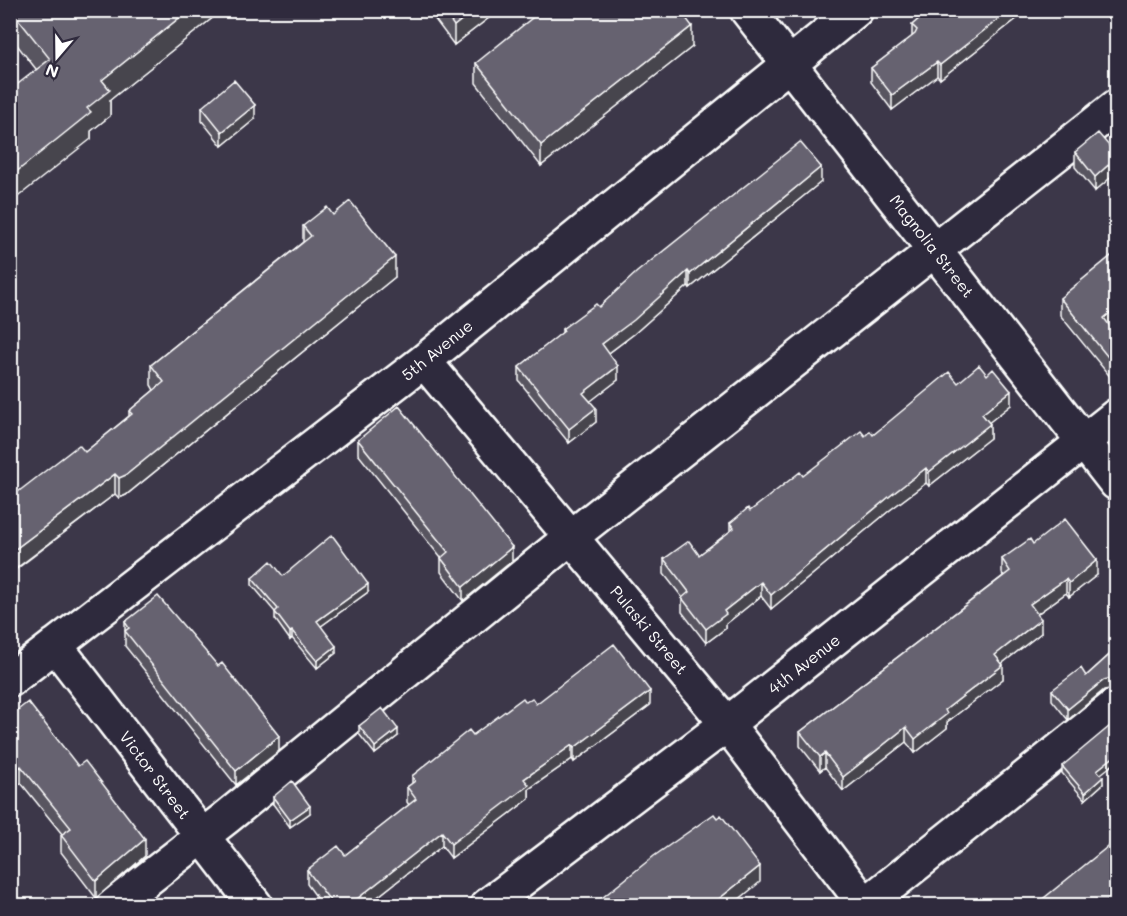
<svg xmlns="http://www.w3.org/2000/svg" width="1127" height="916" font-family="Mali,sans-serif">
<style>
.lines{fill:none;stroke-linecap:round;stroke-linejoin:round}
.minor-casing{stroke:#fff;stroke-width:38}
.major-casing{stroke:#fff;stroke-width:38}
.minor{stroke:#2f2a3d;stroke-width:33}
.major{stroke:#2f2a3d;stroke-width:33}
.wall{fill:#585460;stroke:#fff;stroke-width:1.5}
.shaded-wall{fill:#47454e;stroke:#fff;stroke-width:1.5}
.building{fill:#666270;stroke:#fff;stroke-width:1.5}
.labels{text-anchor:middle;stroke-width:5;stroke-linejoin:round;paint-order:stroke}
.street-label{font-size:16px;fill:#fff;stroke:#2f2a3d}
</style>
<rect width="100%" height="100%" fill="#3c3749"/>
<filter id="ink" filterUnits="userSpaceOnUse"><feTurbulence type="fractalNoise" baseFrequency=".0167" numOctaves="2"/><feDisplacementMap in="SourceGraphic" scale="12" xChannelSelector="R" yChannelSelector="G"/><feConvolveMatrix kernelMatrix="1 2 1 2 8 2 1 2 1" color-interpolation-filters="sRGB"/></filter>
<g filter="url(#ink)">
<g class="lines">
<g class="minor-casing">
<path id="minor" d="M747,10L1116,483
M424,361L727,724L866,906
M55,645L256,906
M10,680L424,361L856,10
M113,906L227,817L571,537L1116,107
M864,906L1116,705"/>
</g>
<g class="major-casing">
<path id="major" d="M487,906L727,724L1116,416"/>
</g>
<use href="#minor" class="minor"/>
<use href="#major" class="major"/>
</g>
<path class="wall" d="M10,10H215V16L110,100V116L91,131V139L10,36Z
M428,10H499L454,45Z
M929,10H1028L940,79L937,76L892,110L871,82V68L912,37V25Z
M692,47L541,166L476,83V63Z
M202,107L255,119L222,146L202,121Z
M1075,152L1116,154L1095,191L1075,167Z
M821,182L690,288L688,286L634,334L609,353L618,380L590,401L596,422L569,443L519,381V367L562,333V329L599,307Z
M333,215L395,277L126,495L119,498L115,494L10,574V498L85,452L129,416V411L154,390L151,385V365L303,242V226Z
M1116,252V325L1112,329L1116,334V384L1060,315V298Z
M958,383L1011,405L989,422L990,438L929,486L926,483L890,510L771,609L761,596L726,624V628L706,643L682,612V597L664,574V559L699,555L730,532V523L750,511L865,436L873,435Z
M358,440L512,561L463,601L441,572V558L358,454Z
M1033,544L1097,575L1069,597L1066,593L1037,614L1041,633L1001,664L1003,679L947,722V728L915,753L906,742L843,791L825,767L820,771L800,746V732L1003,576L1002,573V559Z
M283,576L368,592L321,626L336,653L317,668L292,638L290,640L275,619V612L252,585V578Z
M125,622L279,751L236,785L125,646Z
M1116,649V688L1104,690L1068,720L1052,700V690L1086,676Z
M526,702L536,704L650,705L574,762L572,759L529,789V799L451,858L442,846L366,906H323L307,884V870L345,855L409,805L407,802V787L412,784V776L473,735Z
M10,716L145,856L96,898L61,852V835L62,834L21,783L15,787L10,782Z
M359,726L398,736L375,754L359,734Z
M1062,766L1101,774L1103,784L1085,800L1062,773Z
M273,797L310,813L290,827L273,804Z"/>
<path class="shaded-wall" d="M189,10H215V16L110,100V116L91,131V139L10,203V177L87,108L102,80Z
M474,10H499L454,45V26Z
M1010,10H1028L940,79V65Z
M692,26V47L541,166V145Z
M937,62V76L892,110V95Z
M255,105V119L222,146V132Z
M1116,158V173L1095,191V177Z
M821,167V182L690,288V274Z
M395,257V277L126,495L119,498V478Z
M688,271V286L634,334L602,358V344Z
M1116,308V325L1104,335V318Z
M618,366V380L583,407V393Z
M1011,391V405L982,428V414Z
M596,408V422L569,443V429Z
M990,424V438L929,486V472Z
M926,468V483L890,510L771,609V595L890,496Z
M115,474V494L10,573V553Z
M512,547V561L463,601V587Z
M1097,560V575L1069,597V583Z
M1066,579V593L1030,619V604Z
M761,582V596L726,624V628L706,643V629L724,611Z
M368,584V592L317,629V621Z
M1041,619V633L995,669V655Z
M292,631V638L290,640V632Z
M336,646V653L317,668V661Z
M1003,665V679L947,722V728L915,753V739L945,710Z
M1116,677V688L1104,690L1068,720V709L1104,680Z
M650,691V705L574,762V748Z
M906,727V742L843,791V777Z
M398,729V736L375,754V747Z
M279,736V751L236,785V771Z
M572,745V759L529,789V799L451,858V844L524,779Z
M825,753V767L820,771V757Z
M1116,755V762L1097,777V770Z
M21,766V783L15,787V770Z
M1103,777V784L1085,800V793Z
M310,806V813L290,827V820Z
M442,832V846L366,906H348Z
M145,839V856L96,898V881Z
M760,866V882L731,906H710Z"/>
<path class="building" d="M11,10H189L102,80L110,90L87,108L91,112L10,177V90L50,59Z
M443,10H474L454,26Z
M542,10H680L692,26L541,145L476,63Z
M929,10H1010L940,65L937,62L892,95L871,68L915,34L917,30L912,25Z
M234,80L255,105L222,132L202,107Z
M1098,133L1116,154V158L1095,177L1075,152Z
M800,142L821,167L690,274L688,271L634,320L602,344L618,366L583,393L596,408L569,429L519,367L564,331L562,329L596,304L599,307L637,272Z
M350,201L395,257L126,475L119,478L115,474L10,553V498L79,445L85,452L132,414L129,411L164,382L151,365L311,236L303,226L327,207L333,215Z
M1116,252V308L1104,318L1116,334V367L1060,298Z
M979,365L987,375L993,369L1011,391L982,414L990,424L929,472L926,468L890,496L771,595L761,582L724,611L726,614L706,629L682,598L689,592L664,559L689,541L699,555L734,528L730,523L748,508L750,511L800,472L803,476L861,431L865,436L870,431L873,435L949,372L958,383Z
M399,406L512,547L463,587L441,558L448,552L358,440Z
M1065,519L1097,560L1069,583L1066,579L1030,604L1041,619L995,655L1003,665L945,710L947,714L915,739L906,727L843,777L825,753L820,757L800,732L1010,571L1002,559L1030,539L1033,544Z
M332,535L368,584L317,621L336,646L317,661L292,631L290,632L275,612L278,609L252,578L271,561L283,576Z
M158,596L218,666L222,663L279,736L236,771L125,631L129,628L125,622Z
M614,644L650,691L574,748L572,745L524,779L529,785L451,844L442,832L348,906H334L307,870L338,846L345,855L416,799L407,787L415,781L412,776L469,730L473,735L523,698L526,702L532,698L536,704Z
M1116,649V677L1104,680L1068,709L1052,690L1081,668L1086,676Z
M28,702L78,766L85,761L145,839L96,881L61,835L71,828L21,766L15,770L10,765V716Z
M382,708L398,729L375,747L359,726Z
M1116,721V755L1097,770L1103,777L1085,793L1062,766Z
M292,781L310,806L290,820L273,797Z
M714,814L717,818L721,815L760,866L710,906H592L654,856Z
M1111,844L1114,847L1116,845V906H1034Z"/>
</g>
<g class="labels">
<g class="street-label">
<text transform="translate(932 246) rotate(52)" y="6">Magnolia Street</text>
<text transform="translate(437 350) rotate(-39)" y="6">5th Avenue</text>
<text transform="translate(649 630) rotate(50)" y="6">Pulaski Street</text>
<text transform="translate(804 664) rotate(-38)" y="6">4th Avenue</text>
<text transform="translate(155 775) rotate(53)" y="6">Victor Street</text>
</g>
</g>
<rect width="1127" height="916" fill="none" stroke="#2f2a3d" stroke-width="36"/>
<rect x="18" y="18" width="1091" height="880" fill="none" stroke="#fff" stroke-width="2" filter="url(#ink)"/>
<g transform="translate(57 57) rotate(200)" stroke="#2f2a3d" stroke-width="4.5" paint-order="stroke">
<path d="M0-4.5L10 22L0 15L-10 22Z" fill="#ffffff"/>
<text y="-9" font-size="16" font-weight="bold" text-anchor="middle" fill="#ffffff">N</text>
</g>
</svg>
